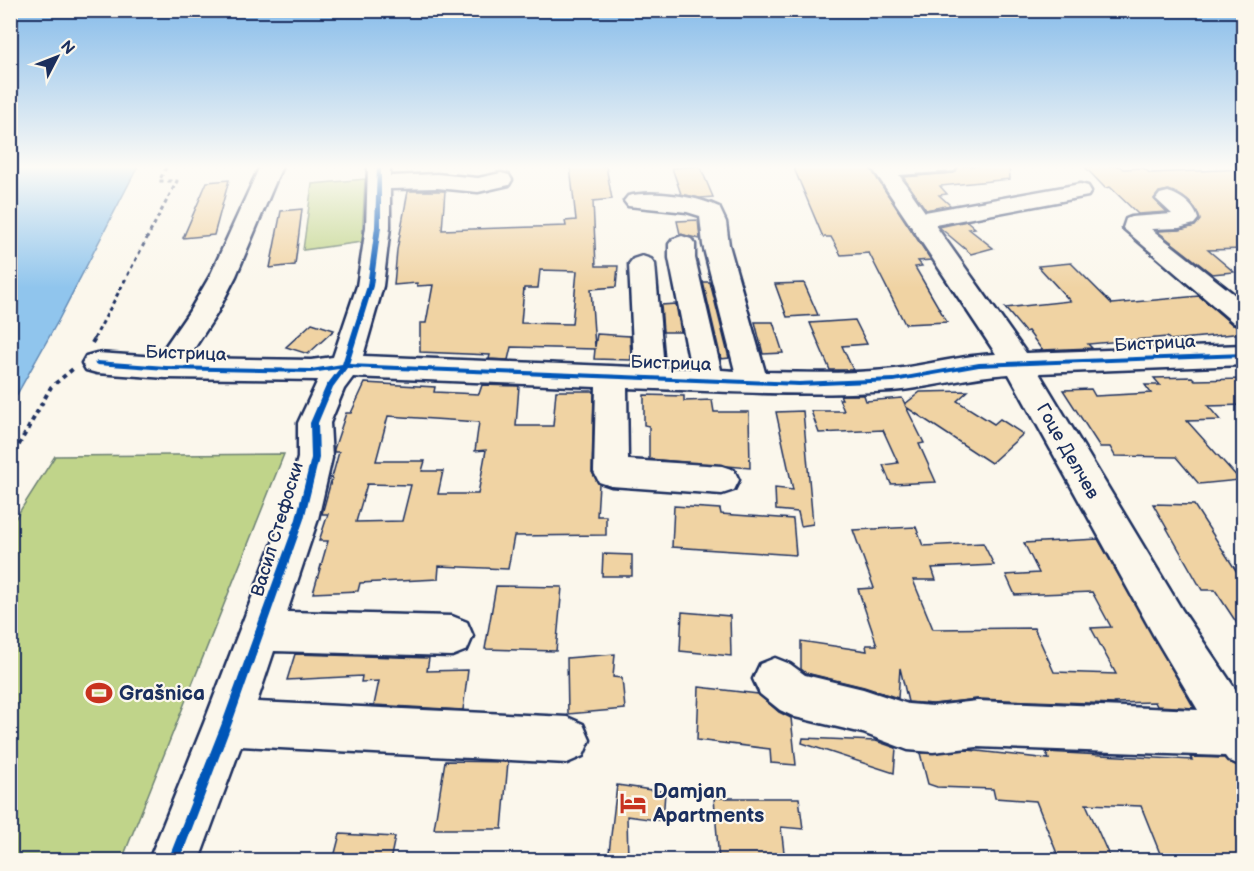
<svg xmlns="http://www.w3.org/2000/svg" width="1254" height="871" font-family="'Balsamiq Sans',sans-serif">
<style>
.green{fill:#c0d48a;stroke:#6e8274;stroke-width:1.5}
.water{fill:#90c5ed;stroke:#6189b4;stroke-width:1.5}
.building{fill:#f0d3a3;stroke:#1b2f5e;stroke-width:1.5;fill-rule:evenodd}
.lines{fill:none;stroke-linecap:round;stroke-linejoin:round}
.minor-casing{stroke:#1b2f5e;stroke-width:5}
.path-far1{stroke:#1b2f5e;stroke-width:3;stroke-dasharray:4 4;stroke-linecap:butt}
.path{stroke:#1b2f5e;stroke-width:4;stroke-dasharray:4.5 4.5;stroke-linecap:butt}
.minor{fill:#fbf7ec;fill-rule:evenodd}
.cycleway-casing{stroke:#fbf7ec;stroke-width:3}
.cycleway{fill:#0057b8;fill-rule:evenodd}
.labels{text-anchor:middle;stroke-width:4.5;stroke-linejoin:round;paint-order:stroke}
.street-label{font-size:18px;fill:#1b2f5e;stroke:#fbf7ec}
.near-poi-label{font-size:21px;font-weight:bold;fill:#1b2f5e;stroke:#fbf7ec;text-anchor:start}
</style>
<rect width="100%" height="100%" fill="#fbf7ec"/>
<filter id="ink" filterUnits="userSpaceOnUse"><feTurbulence type="fractalNoise" baseFrequency=".0167" numOctaves="2"/><feDisplacementMap in="SourceGraphic" scale="12" xChannelSelector="R" yChannelSelector="G"/><feConvolveMatrix kernelMatrix="1 2 1 2 8 2 1 2 1" color-interpolation-filters="sRGB"/></filter>
<g filter="url(#ink)">
<path class="green" d="M365,179L362,242L303,250L312,184Z
M284,454L122,860H11V525L55,456Z"/>
<path class="water" d="M11,166H138L58,321L11,405Z"/>
<path class="building" d="M570,166H606L612,199L593,201L596,266H618L616,287L591,289L595,347L597,334L630,336L631,360L594,359L595,349L511,347L508,360L489,359L490,355L420,352V323H426L433,285L417,286V283L394,285L397,250L408,191H445L442,230L566,226L565,221L576,220ZM540,270L577,271L572,324L521,323L524,288H538Z
M700,166L713,197L700,198L681,194L672,168Z
M793,166H869L931,260L918,261L922,266L915,267L947,322L905,324L869,253L841,255L831,237H823Z
M959,166H1009L1010,179L940,186L947,194L939,195L950,205L926,210L903,177L954,173Z
M1119,166L1123,169L1143,168L1150,173L1244,169V249L1208,250L1234,272L1212,274L1157,231L1180,230L1195,226L1200,220L1195,208L1183,197L1169,190L1159,192L1154,199L1167,212L1138,214L1110,187L1105,188L1085,167Z
M229,180L214,235L183,238L207,182Z
M302,209L295,265L270,268L281,211Z
M698,220L700,239L680,234L677,221Z
M967,221L975,228L969,229L993,248L971,254L939,227Z
M1071,263L1112,304L1199,296L1233,325L1244,328V333L1170,340L1167,337L1088,344L1092,348L1042,350L1028,331L1025,332L1005,308L1070,301L1038,266Z
M703,282H710L729,358L721,359Z
M804,283L818,315L787,317L775,284Z
M676,304L681,332H663L661,305Z
M855,320L867,344L842,346L853,370H830L810,323Z
M755,322H773L783,353L763,354Z
M312,323L334,330L308,354L286,347Z
M1192,377L1195,380L1244,379V405L1208,406L1220,420L1187,421L1240,480L1199,484L1176,457L1115,456L1110,447H1100L1063,390L1091,389L1095,396L1151,393L1145,385H1160L1154,378Z
M365,383L435,387L434,392L479,394L482,385L519,386L516,426H553L556,391H594L592,472L599,484L597,516H606V535L514,536L508,569L439,566L438,579L360,583L358,591L313,593L328,541H319L328,514H322L339,452H334V449L346,413H351ZM388,416L479,422L475,451L486,450L478,494H438L443,471H422L425,461H376ZM367,484L411,485L402,521L356,522Z
M968,391L957,401L994,424L1000,419L1023,434L991,463L906,407L924,443L919,444L936,482L891,484L883,465L898,463L883,430L819,433L811,411H844L839,399H842L840,395H864L866,401L902,398L905,404L920,392Z
M644,395L684,396V401L712,400L714,412H749L750,468L649,459V426L644,425Z
M803,411L813,524L801,526L798,512L776,510L775,488L793,490L776,412Z
M1153,504L1194,505L1244,583V634L1215,590H1202Z
M674,506L720,509L721,514L793,519L796,555L672,547Z
M916,527L923,546L983,543L994,565L932,568L936,580H913L933,629L1034,628L1054,672L1116,674L1091,628L1111,627L1092,592L1015,595L1006,575L1039,573L1024,543L1098,539L1194,708L1157,706L1155,702L1115,703L1116,704L977,699L933,704L908,702L900,668L898,698L864,687L806,673L801,669V641L867,651L866,645H877L858,589L874,588L853,530Z
M603,554L632,555V576H602Z
M496,586L562,587L556,651L485,649Z
M682,612L730,616L731,656L680,651Z
M295,654L429,658L427,671L468,670L463,710L374,705L379,681L361,682L362,676L287,680Z
M615,654L613,677L622,678L625,709L568,714L567,658Z
M699,687L758,694L779,712L791,718L796,765L771,763L770,749L697,740Z
M803,738L876,741L896,748L894,773L802,743Z
M968,750L1049,759L1046,752L1192,760L1190,757L1224,758L1241,768L1244,773V861H1163L1141,806L1086,804L1111,860L1060,861L1036,801L995,798L993,789L937,787L928,784L920,753Z
M445,761L508,762L502,829H434Z
M617,785L665,792L663,821L627,816L628,861H608Z
M714,798H799L803,829L781,827L785,861H719Z
M340,834L395,837L390,861H333Z"/>
<g class="lines">
<g class="minor-casing">
<path id="minor" d="M260,166H282L236,276L216,315L188,358L311,360L333,357L357,286L366,227L368,166H390V176L437,174L478,178L501,173L509,175L512,180L509,185L478,192L437,188L390,189V227L383,286L363,356L634,367L629,264L633,259L642,256L651,259L655,264L664,368L691,369L669,258V244L673,239L682,236L691,239L695,244V258L721,370L735,371L703,245L700,216L687,212L628,206L624,201L628,196C651,190 698,196 719,207L726,222L729,245L765,372C808,373 853,374 895,369C929,365 962,355 996,354L871,166H957L954,171L899,175L925,212L1080,184L1088,186L1091,191L1088,196L935,225L1026,353L1244,345V365L1039,373L1182,610L1244,702V767L1228,760L1225,756L977,747L933,752L908,750L863,733L795,717L780,710L760,694L753,679L760,664L775,658L790,664L805,675L863,689L908,704L933,706L977,701L1198,710L1154,636L1009,374C969,376 931,388 892,391C803,397 715,391 627,388L628,460L722,466L734,470L739,480L734,490L722,494L611,486L599,482L594,472L596,387L353,377L344,389L330,423L332,458L318,519L287,612L452,616L467,622L473,636L467,650L452,656L274,651L257,702L567,717L583,724L590,740L583,756L567,763L241,746L199,860H149L204,723L282,519L298,458V423L318,380L166,378L97,373L86,370L82,363L86,356L97,353L158,357L189,312L210,276Z
M1168,192C1180,195 1195,206 1198,219L1194,224L1179,228L1151,229L1244,302V326L1234,323L1123,228L1126,219L1131,217L1172,214L1156,199L1160,194Z"/>
</g>
<path class="path-far1" d="M94,339L177,181H159L167,166"/>
<path class="path" d="M92,343L95,338
M10,461L51,387L74,368"/>
<use href="#minor" class="minor"/>
<g class="cycleway-casing">
<path id="cycleway" d="M377,166H381V227L373,286L349,364L799,382L894,378L979,363L1244,353V357L979,367L894,382L799,386L347,368L333,387L318,423L319,458L304,519L232,723L180,860H168L222,723L296,519L311,458L310,423L326,386L339,369L311,373L166,370L97,365L94,363L97,361L166,366L311,369L342,364L367,286L375,227Z"/>
</g>
<use href="#cycleway" class="cycleway"/>
</g>
</g>
<linearGradient id="sky" x2="0" y2="1"><stop stop-color="#85bbea"/><stop offset="0.58" stop-color="#fdfbf6"/><stop offset="1" stop-color="#fdfbf6" stop-opacity="0"/></linearGradient>
<rect width="1254" height="288" fill="url(#sky)"/>
<defs>
<g id="stadium-bare" transform="scale(2.07)"><path d="M0-5a6.5 5 0 1 0 0 10a6.5 5 0 1 0 0-10ZM-3.5-1.8h7v3.6h-7Z" fill="#c8321e" stroke="#fbf7ec" stroke-width="2.5" paint-order="stroke"/></g>
<g id="hotel-bare" transform="scale(2.07)"><path d="M-6-4.5h1.5V1H6V5H4.5V3h-9V5H-6ZM-4 0a1.8 1.8 0 1 1 3.6 0ZM.5 0V-2.5h3Q6-2.5 6 0Z" fill="#c8321e" stroke="#fbf7ec" stroke-width="2.5" paint-order="stroke"/></g>
</defs>
<g fill-rule="evenodd">
<use href="#stadium-bare" x="99" y="693"/>
<use href="#hotel-bare" x="633" y="803"/>
</g>
<g class="labels">
<g class="street-label">
<text transform="translate(1155 343) rotate(-3)" y="6">Бистрица</text>
<text transform="translate(186 353) rotate(2)" y="6">Бистрица</text>
<text transform="translate(671 363) rotate(2)" y="6">Бистрица</text>
<text transform="translate(1068 451) rotate(60)" y="6">Гоце Делчев</text>
<text transform="translate(277 529) rotate(-73)" y="6">Васил Стефоски</text>
</g>
<g class="near-poi-label">
<text x="119" y="700">Grašnica</text>
<text x="653" y="798">Damjan<tspan x="653" dy="24">Apartments</tspan></text>
</g>
</g>
<rect width="1254" height="871" fill="none" stroke="#fbf7ec" stroke-width="36"/>
<rect x="18" y="18" width="1218" height="835" fill="none" stroke="#1b2f5e" stroke-width="2" filter="url(#ink)"/>
<g transform="translate(57 57) rotate(48)" stroke="#fbf7ec" stroke-width="4.5" paint-order="stroke">
<path d="M0-4.5L10 22L0 15L-10 22Z" fill="#1b2f5e"/>
<text y="-9" font-size="16" font-weight="bold" text-anchor="middle" fill="#1b2f5e">N</text>
</g>
</svg>
